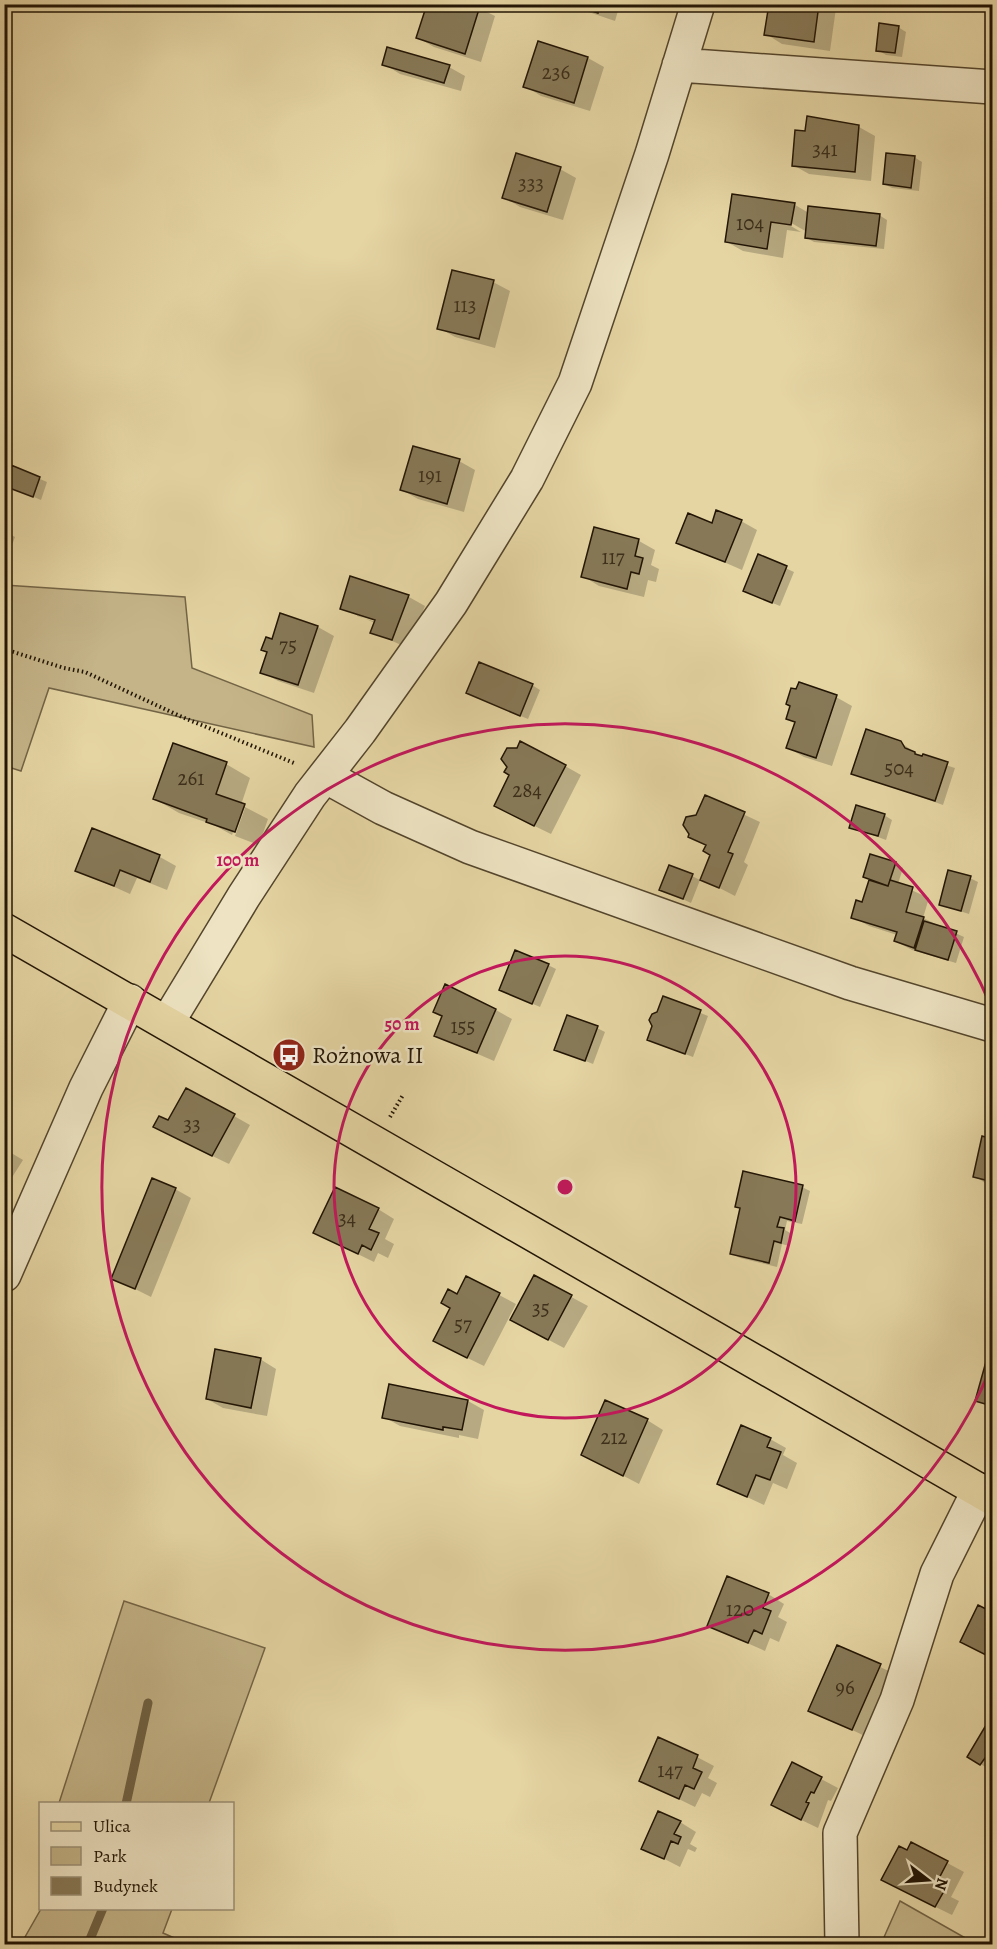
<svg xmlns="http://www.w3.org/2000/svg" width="997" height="1949" font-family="Alegreya,serif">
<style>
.green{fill:#c4b488;stroke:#736446;stroke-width:1.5}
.shadow{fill:#0003;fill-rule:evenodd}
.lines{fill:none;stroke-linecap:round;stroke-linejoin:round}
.stream{stroke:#6f6143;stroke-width:9}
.building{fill:#877957;stroke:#221505;stroke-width:1.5}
.minor-casing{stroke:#53452c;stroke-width:36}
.major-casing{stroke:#221505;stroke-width:36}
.path{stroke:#221505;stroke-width:4;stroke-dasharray:1.5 3;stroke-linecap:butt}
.minor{stroke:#eee4c3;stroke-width:33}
.major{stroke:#e5d5a3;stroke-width:33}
.ring{fill:none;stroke:#c2185b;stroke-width:3}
.labels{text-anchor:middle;stroke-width:5;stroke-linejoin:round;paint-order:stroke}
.number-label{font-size:21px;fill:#3b2e1a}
.poi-label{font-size:24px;fill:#221505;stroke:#eee4c3;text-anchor:start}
.centre{fill:#c2185b;stroke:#eee4c3;stroke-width:3}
.ring-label{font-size:18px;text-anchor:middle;font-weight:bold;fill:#c2185b;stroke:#eee4c3;stroke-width:5;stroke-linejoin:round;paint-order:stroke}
</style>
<rect width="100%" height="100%" fill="#e5d5a3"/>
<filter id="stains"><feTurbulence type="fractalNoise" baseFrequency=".00333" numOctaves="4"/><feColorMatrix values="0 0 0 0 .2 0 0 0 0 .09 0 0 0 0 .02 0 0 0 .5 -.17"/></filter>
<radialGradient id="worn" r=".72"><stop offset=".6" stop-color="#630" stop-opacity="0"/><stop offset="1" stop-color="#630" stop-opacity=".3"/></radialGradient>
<path class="green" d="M4,585L185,597L192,668L312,715L314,747L49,688L21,771L5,766Z
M124,1601L265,1648L209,1803H59Z
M900,1901L976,1944H881Z
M41,1909H172L163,1933L188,1944H21Z"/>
<path class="shadow" d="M428,4H471L495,16L481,62L434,47L418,38Z
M565,4H620L615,21Z
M771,4H830L836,8L830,51L782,44L766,34Z
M898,27L906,32L902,57L886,55L878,50Z
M588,58L604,67L590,111L541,96L525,86Z
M384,64L449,67L465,76L461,91L400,74Z
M808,118L859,127L875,136L871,181L809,174L793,165L807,133Z
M914,157L922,162L919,191L892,188L884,184Z
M560,169L576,178L563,220L520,207L504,197Z
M795,205L809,213L879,215L887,220L884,249L814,242L807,238V232L786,220L784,222L801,232L787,230L783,258L743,251L727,242Z
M493,282L510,291L495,348L455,337L439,328Z
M459,461L475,470L464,512L418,499L402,490Z
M12,467L47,482L41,500L5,485Z
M4,516L11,520L8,533L15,537L12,545L4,542Z
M741,521L757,530L742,570L678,542L712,525Z
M595,529L639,541L655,550L651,565L659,569L656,582L648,580L644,597L599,586L583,576Z
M759,556L794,572L780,606L753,595Z
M351,578L409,597L425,606L408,648L372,632L375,623L341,608ZM357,613L382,621V624L357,616Z
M281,615L318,627L334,636L314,693L278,681L262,672Z
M532,685L540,690L528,719L475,697Z
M836,697L852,706L832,766L804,757L788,748L797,723L788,718Z
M900,742L923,758L955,768L943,805L853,773Z
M174,745L226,764L250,778L241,805L268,819L259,845L235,836L245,808H242L232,835L214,825L179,813L155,799Z
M565,766L581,775L551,834L512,815Z
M706,797L760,822L744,862L748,865L735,896L702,879L712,855L707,846L689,837L696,815Z
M884,815L892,820L886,840L851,827Z
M93,830L160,857L176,866L167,890L137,878L130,894L77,870Z
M895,863L903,868L898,884L929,898L923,918L964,937L956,963L912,950L895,941L897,935L869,926L853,917L863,904L870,880L864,877Z
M692,876L700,880L691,903L661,889Z
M970,878L978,882L969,914L941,905Z
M548,965L556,969L540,1007L501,990Z
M664,998L708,1016L693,1057L656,1043L658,1013Z
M496,1010L512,1019L494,1061L436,1036L443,1017L435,1012Z
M597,1028L605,1032L593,1064L556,1049Z
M234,1116L250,1125L229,1164L171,1136L169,1122Z
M983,1138L992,1140V1188L975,1176Z
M4,1143L10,1147L8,1151L23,1160L4,1190Z
M802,1187L810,1191L802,1224L787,1221L785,1230L792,1234L789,1246L782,1244L777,1267L740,1258L732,1254L742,1209L737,1206Z
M175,1189L191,1198L151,1297L113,1278Z
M378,1209L394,1219L385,1239L394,1244L388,1258L378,1253L374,1262L331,1241Z
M534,1277L588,1306L564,1348L528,1329Z
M467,1278L516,1304L484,1366L451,1350L458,1296Z
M992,1345V1409L977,1400Z
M260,1359L276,1369L267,1416L223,1408L207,1399Z
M468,1401L484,1410L478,1439L459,1435V1438L400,1426L384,1417Z
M647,1420L663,1430L639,1484L599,1463Z
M770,1439L786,1448L783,1455L797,1463L787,1489L773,1483L764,1505L719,1484Z
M768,1594L784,1604L778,1617L787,1622L779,1642L770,1638L765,1651L709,1626Z
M978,1607L992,1614V1658L978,1651Z
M838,1647L897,1675L869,1738L810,1710Z
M992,1718V1771L969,1757Z
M697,1757L714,1766L708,1778L717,1783L710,1797L702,1793L695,1807L640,1780Z
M793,1764L838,1788L831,1801L828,1800L818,1828L789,1814Z
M680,1822L696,1832L690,1844L697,1848L695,1852L688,1849L680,1867L643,1848Z
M912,1844L964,1872L951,1897L959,1901L952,1915L899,1889Z"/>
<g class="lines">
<path class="stream" d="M126,1804L148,1703
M88,1944L103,1908"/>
</g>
<path class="building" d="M427,4L480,6L465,54L416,38Z
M571,4H601L598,13Z
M769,4H819L814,42L764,35Z
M879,23L899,26L895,53L876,51Z
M538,41L588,57L574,103L523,87Z
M387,47L450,65L444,83L382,65Z
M807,116L859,125L855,172L792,166L795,130L805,131Z
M516,153L561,167L547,212L502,198Z
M886,153L915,156L911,188L883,184Z
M732,194L795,203L791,225L771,222L767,249L725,242Z
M808,206L880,214L876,246L805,238Z
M452,270L494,280L479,339L437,329Z
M413,446L460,459L447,504L400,490Z
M11,465L40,477L33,497L4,486Z
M716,510L742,520L725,562L676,543L688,513L712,523Z
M594,527L639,539L635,556L643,558L639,574L631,572L627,589L581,577Z
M758,554L787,566L772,603L743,591Z
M350,576L409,595L392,640L370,633L375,620L340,609Z
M280,613L318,626L298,685L260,673L267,652L261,650L266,637L272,639Z
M479,662L533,684L520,716L466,693Z
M799,682L837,695L816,758L786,748L795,722L786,719L790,706L786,704L791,688L796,689Z
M866,729L901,741L905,748L915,752V754L922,756L923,754L948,762L935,801L851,774Z
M520,741L566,765L534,826L494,806L509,775L504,772L507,767L501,759L507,748H517Z
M173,743L227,762L216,794L245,804L235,832L206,822L207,819L153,799Z
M705,795L745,812L728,852L733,854L719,888L700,880L710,855L703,851L706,845L688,837L689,834L683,825L686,817L696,815Z
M856,805L885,814L878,836L849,828Z
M92,828L160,855L150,882L120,870L114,886L75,871Z
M870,854L896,862L888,886L863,877Z
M669,865L693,874L683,899L659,890Z
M948,870L971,876L961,911L939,905Z
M869,880L888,886L890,880L913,887L906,912L924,917L914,948L894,941L897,932L851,918L856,900L862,902Z
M924,921L957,931L948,960L915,950Z
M515,950L549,964L532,1004L499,990Z
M445,984L496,1009L477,1053L434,1036L442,1016L433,1012Z
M663,996L701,1010L685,1054L647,1040L652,1026L649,1020L652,1014L657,1012Z
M567,1015L598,1026L585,1061L554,1050Z
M186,1088L235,1114L212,1156L153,1127L159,1116L168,1120Z
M982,1136L992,1139V1190L989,1181L973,1177Z
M743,1171L803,1185L795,1221L780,1217L777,1227L784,1228L781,1243L774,1241L769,1263L730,1254L740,1208L735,1207Z
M152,1178L176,1188L135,1289L111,1279Z
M335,1187L379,1208L369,1229L379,1233L371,1250L362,1245L358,1254L313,1233Z
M534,1275L572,1295L548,1340L510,1320Z
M466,1276L500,1293L467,1358L433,1341L450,1308L441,1303L448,1289L457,1294Z
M992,1340V1406L975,1401Z
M215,1349L261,1358L251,1408L206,1399Z
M389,1384L468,1400L462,1430L443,1427V1430L382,1418Z
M605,1400L648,1419L623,1476L581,1455Z
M741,1425L771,1438L767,1447L781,1452L770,1480L756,1475L747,1497L717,1484Z
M727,1576L769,1593L763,1608L771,1611L762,1634L754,1630L748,1643L707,1626Z
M978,1605L992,1612V1658L960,1642Z
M837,1645L881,1664L852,1730L808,1711Z
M992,1715V1762L985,1758L980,1765L967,1757Z
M658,1737L698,1755L693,1768L702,1772L694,1789L685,1785L679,1799L639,1781Z
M792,1762L822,1777L814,1793L811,1792L806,1802L809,1803L801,1820L771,1805Z
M658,1811L681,1821L674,1834L681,1837L678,1844L671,1841L664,1859L641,1849Z
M911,1842L948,1861L935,1886L944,1891L935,1907L881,1880L899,1846L907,1850Z"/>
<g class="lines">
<g class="minor-casing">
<path id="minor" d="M679,65L992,87
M325,776L383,808L470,847L850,983L992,1025
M167,1023L244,896L310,795L360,731L451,603L527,479L575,383L652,154L698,4
M4,1275L86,1088L130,1001
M842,1944L840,1833L897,1700L937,1574L979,1490"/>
</g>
<g class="major-casing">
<path id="major" d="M4,930L992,1498"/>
</g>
<path class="path" d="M4,649L64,668L85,672L182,717L294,763
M390,1117L403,1095"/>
<use href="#minor" class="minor"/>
<use href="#major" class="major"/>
</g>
<g class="ring">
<circle cx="565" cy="1187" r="231"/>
<path d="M991 1368A463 463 0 1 1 991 1006"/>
</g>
<defs>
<g id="bus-disc" transform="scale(1.725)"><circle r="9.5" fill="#8f2418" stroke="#eee4c3"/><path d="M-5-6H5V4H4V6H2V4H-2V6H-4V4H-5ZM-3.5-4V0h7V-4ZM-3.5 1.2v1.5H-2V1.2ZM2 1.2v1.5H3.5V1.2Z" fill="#fff"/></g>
</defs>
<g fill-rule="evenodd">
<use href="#bus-disc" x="289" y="1055"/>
</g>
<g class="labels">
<g class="number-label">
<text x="556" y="79">236</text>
<text x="825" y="156">341</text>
<text x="531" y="190">333</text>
<text x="750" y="230">104</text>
<text x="465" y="312">113</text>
<text x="430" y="482">191</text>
<text x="613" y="564">117</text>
<text x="288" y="652">75</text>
<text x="899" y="775">504</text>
<text x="191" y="785">261</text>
<text x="527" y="797">284</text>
<text x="463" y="1033">155</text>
<text x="192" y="1131">33</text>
<text x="347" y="1225">34</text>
<text x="541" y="1315">35</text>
<text x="463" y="1331">57</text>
<text x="614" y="1444">212</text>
<text x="740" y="1616">120</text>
<text x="845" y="1694">96</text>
<text x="670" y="1777">147</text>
</g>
<g class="poi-label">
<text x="312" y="1063">Rożnowa II</text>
</g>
</g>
<circle cx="565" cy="1187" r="9" class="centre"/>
<g class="ring-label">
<text x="238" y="866">100 m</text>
<text x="402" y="1030">50 m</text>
</g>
<rect width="997" height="1949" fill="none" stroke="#e5d5a3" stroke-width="24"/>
<rect x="6" y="6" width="985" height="1937" fill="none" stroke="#221505" stroke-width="3"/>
<rect x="12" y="12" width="973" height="1925" fill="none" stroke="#221505" stroke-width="1.5"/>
<rect x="39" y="1802" width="195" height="108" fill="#eee4c3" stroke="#9c9177" stroke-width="1.5"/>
<rect x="51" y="1822" width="30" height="9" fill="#e5d5a3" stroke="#9c9177" stroke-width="1.5"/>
<text x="93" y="1832" font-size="18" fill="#221505">Ulica</text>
<rect x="51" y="1847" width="30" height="18" fill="#c4b488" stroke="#9c9177" stroke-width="1.5"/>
<text x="93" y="1862" font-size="18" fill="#221505">Park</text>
<rect x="51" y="1877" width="30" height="18" fill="#877957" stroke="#9c9177" stroke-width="1.5"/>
<text x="93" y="1892" font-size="18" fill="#221505">Budynek</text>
<g transform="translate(928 1880) rotate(107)" stroke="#eee4c3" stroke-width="4.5" paint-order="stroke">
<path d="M0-4.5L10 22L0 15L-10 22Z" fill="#221505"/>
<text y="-9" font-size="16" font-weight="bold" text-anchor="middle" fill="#221505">N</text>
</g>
<rect width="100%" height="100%" filter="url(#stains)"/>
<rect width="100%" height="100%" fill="url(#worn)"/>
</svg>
